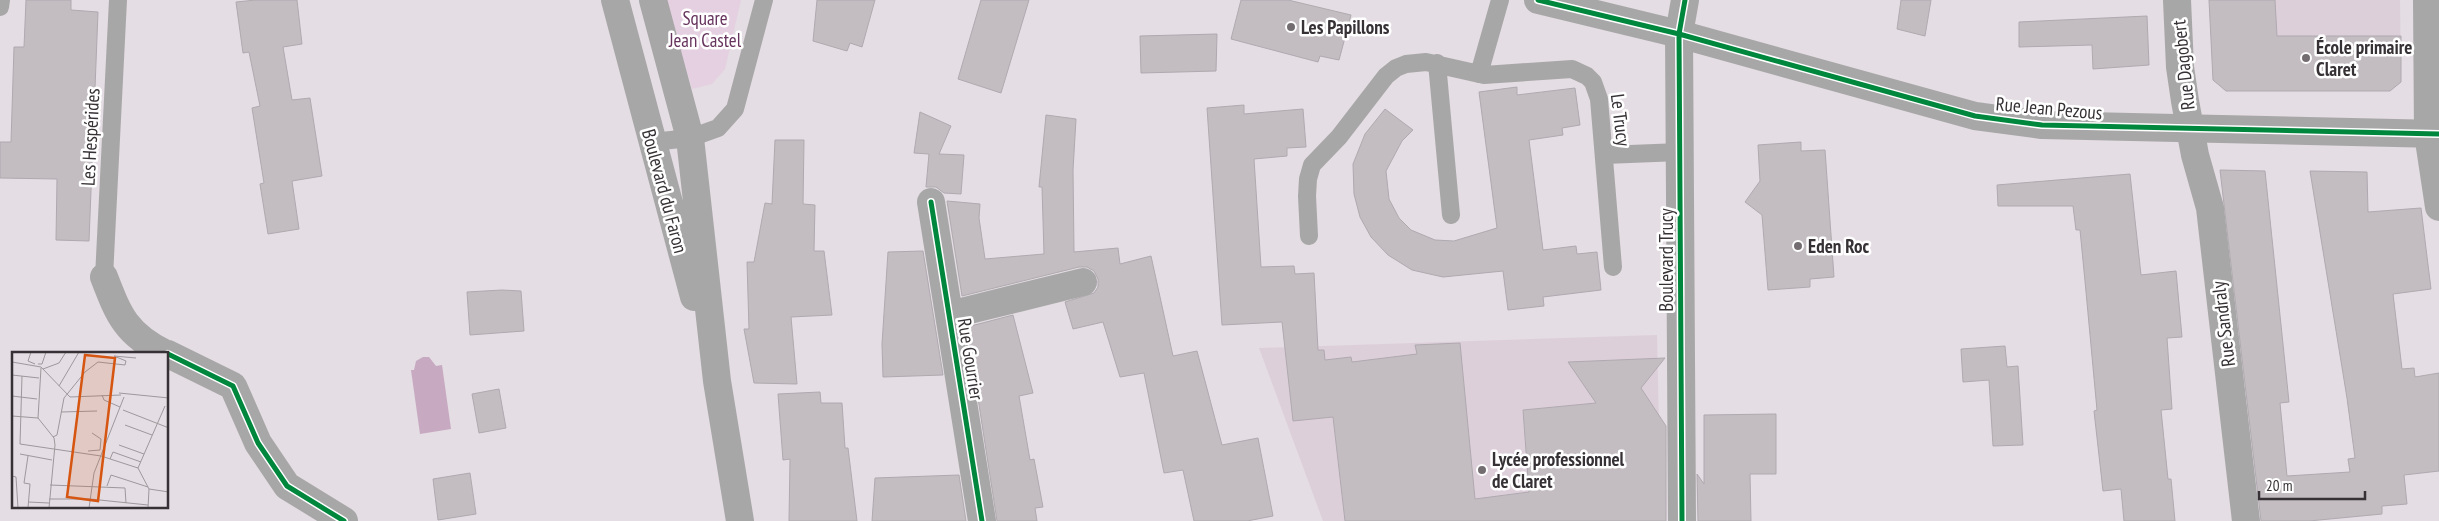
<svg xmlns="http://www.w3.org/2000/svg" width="2439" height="521" font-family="'PT Sans Narrow',sans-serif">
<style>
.built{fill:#ddcfda}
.green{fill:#e4d0e0}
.water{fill:#c7a9c1}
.building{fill:#c3bdc2;stroke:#afaaaf}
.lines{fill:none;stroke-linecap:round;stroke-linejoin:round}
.service{stroke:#a8a7a7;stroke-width:18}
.minor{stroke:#a8a7a7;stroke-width:28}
.tertiary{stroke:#a8a7a7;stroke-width:28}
.secondary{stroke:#a8a7a7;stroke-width:28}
.cycleway-casing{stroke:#fff;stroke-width:8}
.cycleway{stroke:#00873e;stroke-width:5}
.poi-dot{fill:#736d72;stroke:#fff;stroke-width:2}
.labels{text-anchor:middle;stroke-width:5;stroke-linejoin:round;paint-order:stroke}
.park-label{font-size:19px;fill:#66335d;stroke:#fff}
.poi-label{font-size:19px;font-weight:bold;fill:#363135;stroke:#fff;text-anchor:start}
.street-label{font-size:19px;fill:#363135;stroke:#fff}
.inset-road{fill:none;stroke:#9e989d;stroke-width:1}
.view{fill:#d65510;fill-opacity:0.15;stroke:#d65510;stroke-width:2.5}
.inset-edge{fill:none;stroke:#363135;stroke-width:2.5}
</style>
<rect width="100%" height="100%" fill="#e4dde3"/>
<path class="built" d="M2209,0H2400L2401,82L2390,91H2226L2213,80Z
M1657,335L1661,521H1323L1259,348Z"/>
<path class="green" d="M666,0H741L725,69L712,84L692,89Z"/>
<path class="water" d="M423,357H429L436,366L442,365L451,429L420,434L411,370H414L416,361Z"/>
<path class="building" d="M26,0H71V10L98,12L89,241L56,240L57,179L0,178V142H11L14,47H24Z
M256,0H297L302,44L283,47L292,100L310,98L322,176L292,181L299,229L268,234L260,184L264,183L252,108L260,106L249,52L243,53L236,2Z
M817,0H875L862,47L850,43L847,51L813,41Z
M981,0H1029L1001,93L958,79Z
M1241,0H1288L1351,15L1339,60L1320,56L1318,62L1231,39Z
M1901,0H1931L1925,36L1897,29Z
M2209,0H2275L2277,36H2401V82L2390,91H2226L2213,80Z
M2147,16L2149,65L2093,69L2092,45L2019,47V22Z
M1217,34L1216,71L1141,73L1140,36Z
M1517,87V95L1575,88L1580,125L1562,128L1563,135L1529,140L1543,250L1576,246L1577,254L1597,252L1601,290L1543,297L1544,306L1508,310L1503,271L1443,277L1412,270L1388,255L1371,237L1360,217L1354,194L1353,164L1365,134L1385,109L1413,130L1402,141L1386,171L1389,199L1399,218L1411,230L1435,240L1454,241L1497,228L1479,92Z
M1244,105V114L1303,109L1306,147L1287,148V156L1254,159L1261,267L1294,266L1295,274L1314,273L1318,350H1324L1325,360L1351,357L1352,362L1417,354L1415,345L1460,343L1475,499L1529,492L1523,410L1596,403L1568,362L1665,358L1641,388L1666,426V521H1345L1333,417L1293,421L1282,322L1222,325L1207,108Z
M920,112L951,126L939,154L964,155L961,194L944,193L936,187H926L929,154L914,153Z
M1046,115L1076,119L1073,170L1074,252L1118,248L1120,264L1151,256L1173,356L1197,351L1222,445L1258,438L1273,516L1247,521H1194L1183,470L1164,473L1144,373L1120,377L1103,322L1073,329L1065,302L1094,293L1098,287V279L1094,271L1087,267H1079L962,296L947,201L980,204L979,218L985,259L1044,254L1042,187H1039Z
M775,140H804L803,204L815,205L814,251H824L832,315L791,317L797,384L754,383L744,329H749L747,262H754L765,203L772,204Z
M1801,142V151L1825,150L1834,277L1810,279V287L1768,290L1762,215L1745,202L1760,181L1758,145Z
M2220,170L2265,171L2289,402L2280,403L2287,476L2350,472L2348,459L2355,458L2347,398L2310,171L2367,172L2368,212L2421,208L2431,289L2393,294L2402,369L2414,368L2415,377L2439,373V471L2404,475L2407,504L2382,506V514L2309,521H2261Z
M2130,174L2141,275L2176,271L2182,337L2167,338L2172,409L2161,410L2168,479H2171L2175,521H2124L2121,489L2103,491L2094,411L2097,410L2085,281L2080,230H2076L2073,206H1998L1997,185Z
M923,251L943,375L883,377L882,344L888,252Z
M502,290L521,291L524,331L470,335L467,292Z
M1013,315L1033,393L1019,396L1030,460L1034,459L1043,507L1035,508L1037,521H997L967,327Z
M2005,346L2007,367L2018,366L2023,445L1993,446L1989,380L1963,382L1961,349Z
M499,389L506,428L479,433L472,394Z
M820,392L821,403H842L845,448H848L857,521H789L790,459L783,460L778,394Z
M1776,414V474H1750L1751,521H1698L1697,474L1704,484V415Z
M470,473L476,514L438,520L433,479Z
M959,475L966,521H872L875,478Z"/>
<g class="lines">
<path class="service" d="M0,7L1,0
M1437,63L1451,215
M1479,74L1500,0
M652,142L690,138L718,128L735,109L764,0
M1605,155L1680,152
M1309,236L1307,196L1308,179L1312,165L1339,137L1386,76L1396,68L1406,64L1426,62L1484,75L1572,69L1587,76L1593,82L1599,99L1613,267
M104,277L118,0"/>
<path class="minor" d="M2177,0L2180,67L2185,101L2195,155L2210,208L2246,521
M2427,0L2428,134L2439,207
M931,202L982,521
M104,277C119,316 126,334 166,354
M949,315L1083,282
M168,354L233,386L258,443L287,486L344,521
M1682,521L1679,34L1685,0"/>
<path class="tertiary" d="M1538,0L1679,34L1975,116L2042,125L2439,134"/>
<path class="secondary" d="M615,0L694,297
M653,0L690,138L717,381L740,521"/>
<g class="cycleway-casing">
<path id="cycleway" d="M1538,0L1679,34L1975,116L2042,125L2439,134
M931,202L982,521
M168,354L233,386L258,443L287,486L344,521
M1682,521L1679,34L1685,0"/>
</g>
<use href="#cycleway" class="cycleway"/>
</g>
<g class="poi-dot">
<circle cx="1291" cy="27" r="5"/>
<circle cx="2306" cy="58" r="5"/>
<circle cx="1798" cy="246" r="5"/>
<circle cx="1482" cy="470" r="5"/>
</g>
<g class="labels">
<g class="park-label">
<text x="705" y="25">Square<tspan x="705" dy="22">Jean Castel</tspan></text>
</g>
<g class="poi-label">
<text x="1301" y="34">Les Papillons</text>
<text x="2316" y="54">École primaire<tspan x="2316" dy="22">Claret</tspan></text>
<text x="1808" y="253">Eden Roc</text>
<text x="1492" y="466">Lycée professionnel<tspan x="1492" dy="22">de Claret</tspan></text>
</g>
<g class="street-label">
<text transform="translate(2183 65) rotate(-96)" y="7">Rue Dagobert</text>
<text transform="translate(2049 108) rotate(5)" y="7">Rue Jean Pezous</text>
<text transform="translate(1621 120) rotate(83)" y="7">Le Trucy</text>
<text transform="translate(90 137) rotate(-87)" y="7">Les Hespérides</text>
<text transform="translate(665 191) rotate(75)" y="7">Boulevard du Faron</text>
<text transform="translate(1666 260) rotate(-90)" y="7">Boulevard Trucy</text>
<text transform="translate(2223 324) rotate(-97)" y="7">Rue Sandraly</text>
<text transform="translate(971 359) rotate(81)" y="7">Rue Gourrier</text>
</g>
</g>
<g transform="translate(12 352)">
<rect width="156" height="156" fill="#e4dde3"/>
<path class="inset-road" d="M19,0L16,9L23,12M0,10L29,15L58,45L109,43M26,12H30L34,0M29,16L26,66L42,86L43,93L37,156M31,17L47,11L54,0M0,23L27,26M10,24L8,92L89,104L126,116M47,34L67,0M107,41L157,46M90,43L92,48L108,55M0,44L25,47M111,58L157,76M49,60L85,59M0,64L26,66M113,73L140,83M41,85L45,83L52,46L73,20L86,10L113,13L114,9L102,4L124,6M107,93L132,102M76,99L88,98L89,87L80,81M8,102L40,108M98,107L101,100L129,110M126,116L153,54M126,116L137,137L136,156M0,124L4,125L6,156M38,133L113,136L114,151M95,134L99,123L136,135M137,137L157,140M37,147H78L136,153M16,150L37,151M16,156L18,132L12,131L16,104M77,156L82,121L112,45"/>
<path class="view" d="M73,3L103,6L86,149L55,145Z"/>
<rect width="156" height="156" class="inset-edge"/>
</g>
<path d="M2259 491v8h106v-8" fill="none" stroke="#363135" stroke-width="2.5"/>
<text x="2266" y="491" font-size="15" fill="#363135" stroke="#ffffff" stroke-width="4" paint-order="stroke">20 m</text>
</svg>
